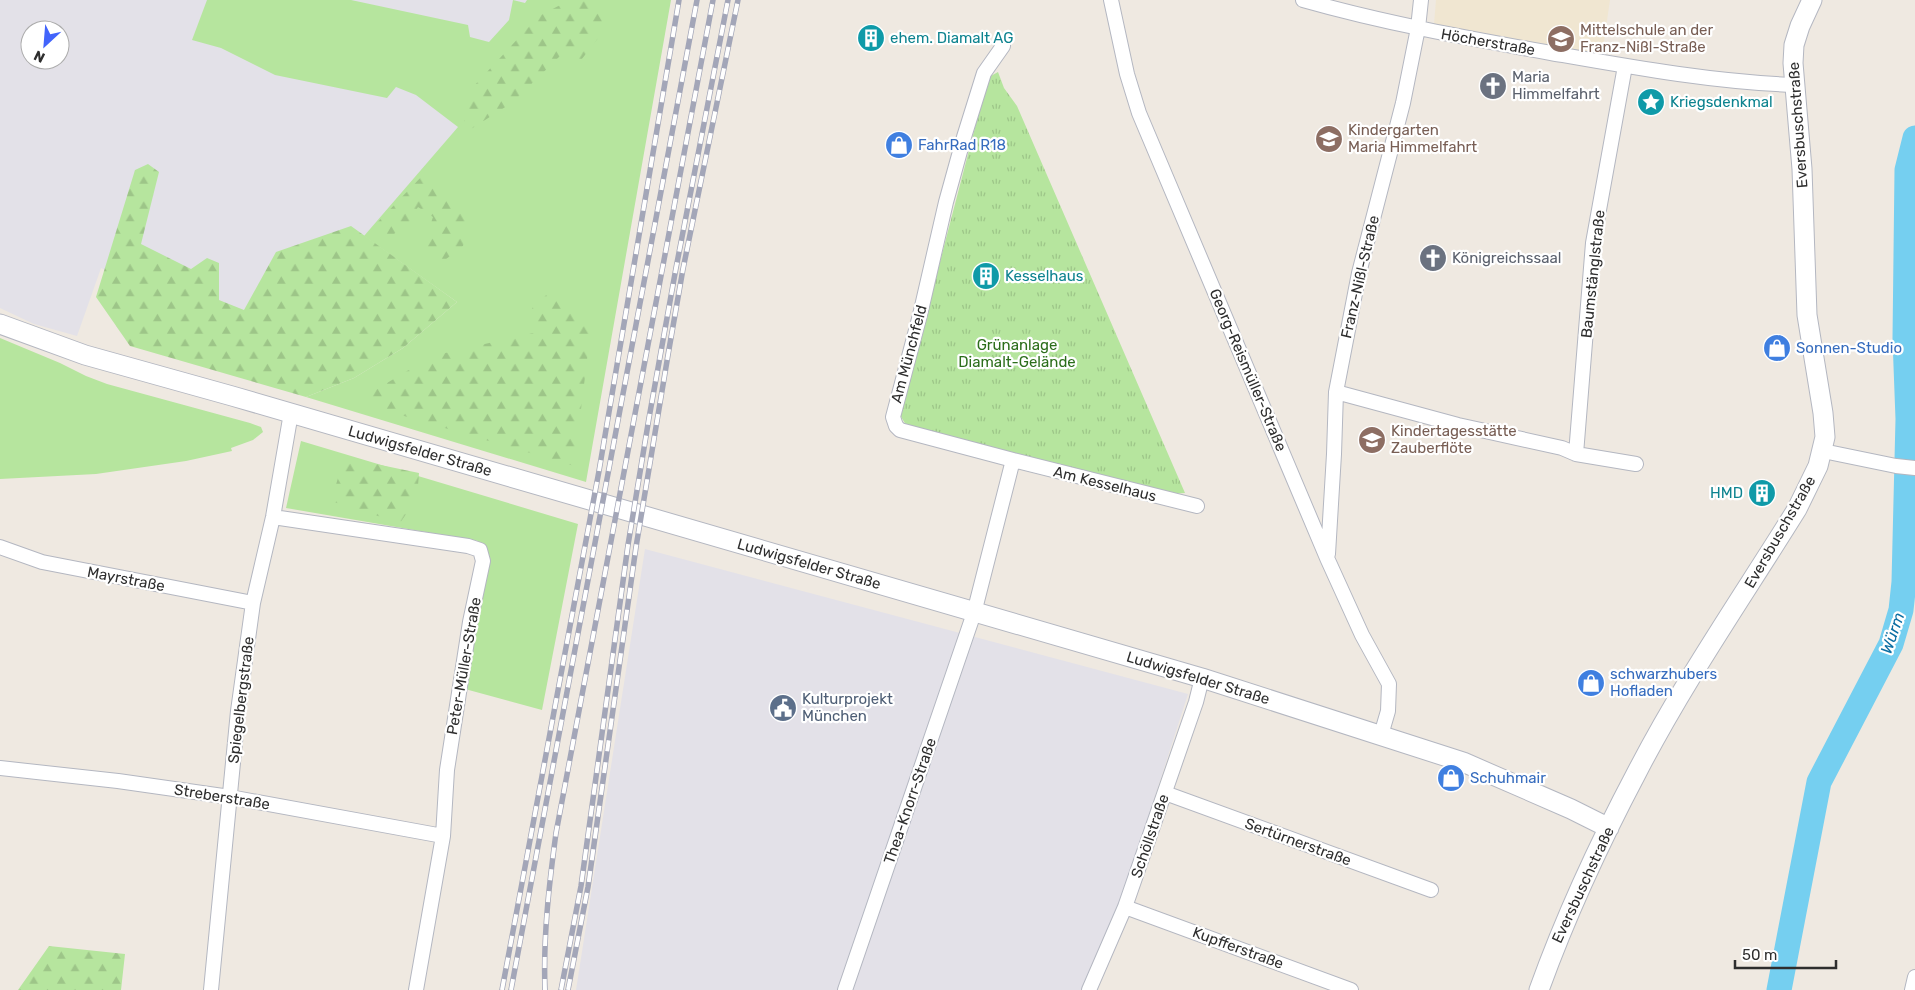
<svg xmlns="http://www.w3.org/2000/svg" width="1915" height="990" font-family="Rubik,sans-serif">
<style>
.industrial{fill:#e3e1e8;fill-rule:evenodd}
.education{fill:#f0e6d1}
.grass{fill:#b6e59e}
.forest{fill:url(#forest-firs)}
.park{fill:url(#park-tufts)}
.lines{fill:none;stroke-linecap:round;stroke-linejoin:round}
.river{stroke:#75cff0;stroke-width:25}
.street-casing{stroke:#b4b7c1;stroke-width:16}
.secondary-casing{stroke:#b4b7c1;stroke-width:21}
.street{stroke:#fff;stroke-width:14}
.secondary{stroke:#fff;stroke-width:19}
.rail-casing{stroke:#a3a6b8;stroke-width:5.5}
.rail{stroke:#fff;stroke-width:4;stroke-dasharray:11;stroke-linecap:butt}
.labels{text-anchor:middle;stroke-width:4.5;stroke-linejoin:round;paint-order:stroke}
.education-label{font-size:15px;fill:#785e54;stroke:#fff;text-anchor:start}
.culture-label{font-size:15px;fill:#0d838f;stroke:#fff;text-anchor:start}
.street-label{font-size:15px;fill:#2e2e2e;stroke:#fff}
.worship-label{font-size:15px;fill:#5b616d;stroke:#fff;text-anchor:start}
.shop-label{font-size:15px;fill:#366cbe;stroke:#fff;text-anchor:start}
.park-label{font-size:15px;fill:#2c6e1b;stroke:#fff}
.service-label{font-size:15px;fill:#4e5e75;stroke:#fff;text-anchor:start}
.water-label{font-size:16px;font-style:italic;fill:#0d6fa3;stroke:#fff}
</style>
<defs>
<pattern id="forest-firs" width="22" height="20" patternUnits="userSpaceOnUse" patternTransform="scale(1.25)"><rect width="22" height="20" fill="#b6e59e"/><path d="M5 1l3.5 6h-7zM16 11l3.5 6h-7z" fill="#9dc588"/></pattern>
<pattern id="park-tufts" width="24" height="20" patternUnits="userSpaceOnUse" patternTransform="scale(1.25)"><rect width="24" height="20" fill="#b6e59e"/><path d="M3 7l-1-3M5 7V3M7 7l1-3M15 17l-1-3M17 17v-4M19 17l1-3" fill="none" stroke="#9dc588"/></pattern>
</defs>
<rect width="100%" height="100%" fill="#efe9e1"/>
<path class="industrial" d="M0,0H596L497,90L359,242L249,330L101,268L77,336L34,324L0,308ZM30,30H60V60H30Z
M645,549L1188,694L1120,905L1082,990H576Z"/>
<path class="education" d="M1436,0H1610L1602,55L1434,24Z"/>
<path class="grass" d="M207,0H351L468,25L470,37L489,42L509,20L513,0L525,3L527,0H671L586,482L306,397L354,378L403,348L457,302L364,236L458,127L416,95L396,87L387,98L275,75L221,48L192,40Z
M0,338L60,363L86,376L107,384L250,423L261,427L263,432L253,440L231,448L232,451L186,461L96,474L0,479Z
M301,441L578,524L542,710L465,689L488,555L478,541L286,508Z"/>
<path class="forest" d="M570,0C590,0 599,6 616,15L578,64L560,56L513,102L471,129L464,121L472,88L539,16Z
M148,164L159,172L141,244L191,269L207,258L219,263V300L244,310L276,252L351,226L457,302L403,348L354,378L306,397L130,346L96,297L135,170Z
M424,174L467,207L469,225L463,246L441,263L421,252L433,217L418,207L408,224L387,239L373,227Z
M554,288L591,328L574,466L367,405L372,392L432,356L538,332L532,308Z
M352,459L419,473L417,498L400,523L331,501L338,478Z
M49,946L125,954L121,990H18Z"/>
<path class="park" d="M998,72L1004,88L1017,106L1185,493L1169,494L906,425L900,415L985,89L989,77Z"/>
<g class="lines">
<path class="river" d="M1779,990L1819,782L1891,644L1901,610L1904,582L1908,419L1905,339L1907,170L1915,138"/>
<g class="street-casing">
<path id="street" d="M1111,0L1127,74L1139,113L1327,558L1362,635L1389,684L1388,711L1381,735
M1303,0C1384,23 1467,38 1551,53C1631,67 1713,82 1795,85
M1336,392L1458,425L1562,448L1576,454L1636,464
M1823,451L1896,466L1915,468
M1576,454L1593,243L1625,66
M1013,460L1197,506
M273,517L468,546L480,550L483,561L470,622L447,770L443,836L416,990
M0,547L42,562L253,603
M1328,554L1334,454L1336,392L1359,273L1403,103L1418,28L1421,0
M0,768L118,781L230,797L443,836
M1165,793L1431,890
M1125,907L1351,990
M211,990L238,711L253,603L273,517L291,413
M845,990L974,613L1013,460L900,430L896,426L893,417L920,315L946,202L964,137L984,73L1003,46
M1089,990L1125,907L1196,702L1202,678
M1912,990L1915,977"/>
</g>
<g class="secondary-casing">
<path id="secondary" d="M0,324L85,355L232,396L1202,678L1463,762L1571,809L1609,828
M1539,990C1566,915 1600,842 1637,772C1684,681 1743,596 1797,509L1818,466L1825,437L1823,413L1807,315L1802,169L1793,63L1794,45L1800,26L1812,0"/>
</g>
<use href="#street" class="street"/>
<use href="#secondary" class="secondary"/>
<g class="rail-casing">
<path id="rail" d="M502,990L599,471L679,0
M511,990L697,0
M545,990C543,937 549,885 556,833L713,0
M561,990L581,886L628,545L649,418L676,268L728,0
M568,990L588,887L636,547L668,355L683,269L738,0"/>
</g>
<use href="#rail" class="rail"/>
</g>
<defs>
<g id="building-disc" transform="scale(1.4375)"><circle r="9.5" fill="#0f9aa8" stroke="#fff"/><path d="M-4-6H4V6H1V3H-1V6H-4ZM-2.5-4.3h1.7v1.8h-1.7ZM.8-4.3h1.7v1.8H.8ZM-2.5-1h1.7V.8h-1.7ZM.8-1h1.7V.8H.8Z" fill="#fff"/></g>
<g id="school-disc" transform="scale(1.4375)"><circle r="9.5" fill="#8d6e63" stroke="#fff"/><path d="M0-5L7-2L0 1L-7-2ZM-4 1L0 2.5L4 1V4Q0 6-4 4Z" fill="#fff"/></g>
<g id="church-disc" transform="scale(1.4375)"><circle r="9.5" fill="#6b7280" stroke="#fff"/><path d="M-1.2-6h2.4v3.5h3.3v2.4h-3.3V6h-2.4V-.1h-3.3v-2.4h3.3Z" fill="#fff"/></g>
<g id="sight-disc" transform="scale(1.4375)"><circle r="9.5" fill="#0f9aa8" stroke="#fff"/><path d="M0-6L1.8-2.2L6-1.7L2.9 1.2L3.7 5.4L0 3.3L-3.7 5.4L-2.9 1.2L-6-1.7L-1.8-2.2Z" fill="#fff"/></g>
<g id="shop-disc" transform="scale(1.4375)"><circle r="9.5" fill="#3f7fe0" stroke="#fff"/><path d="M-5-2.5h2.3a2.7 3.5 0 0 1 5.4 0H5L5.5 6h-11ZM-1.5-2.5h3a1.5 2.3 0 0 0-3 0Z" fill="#fff"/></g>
<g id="civic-disc" transform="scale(1.4375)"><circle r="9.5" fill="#5c6f8a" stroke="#fff"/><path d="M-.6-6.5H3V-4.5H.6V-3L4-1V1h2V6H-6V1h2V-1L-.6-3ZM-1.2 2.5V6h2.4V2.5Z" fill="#fff"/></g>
</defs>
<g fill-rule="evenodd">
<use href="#building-disc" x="871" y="38"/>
<use href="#school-disc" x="1561" y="39"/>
<use href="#church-disc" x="1493" y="86"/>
<use href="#sight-disc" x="1651" y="102"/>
<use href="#school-disc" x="1329" y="139"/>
<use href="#shop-disc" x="899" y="145"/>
<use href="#church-disc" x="1433" y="258"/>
<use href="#building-disc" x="986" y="276"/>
<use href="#shop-disc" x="1777" y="348"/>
<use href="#school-disc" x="1372" y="440"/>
<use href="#building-disc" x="1762" y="493"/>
<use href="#shop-disc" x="1591" y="683"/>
<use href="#civic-disc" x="783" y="708"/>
<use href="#shop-disc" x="1451" y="778"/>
</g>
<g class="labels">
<g class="education-label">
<text x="1580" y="35">Mittelschule an der<tspan x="1580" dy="17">Franz-Nißl-Straße</tspan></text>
<text x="1348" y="135">Kindergarten<tspan x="1348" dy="17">Maria Himmelfahrt</tspan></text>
<text x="1391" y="436">Kindertagesstätte<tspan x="1391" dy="17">Zauberflöte</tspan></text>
</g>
<g class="culture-label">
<text x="890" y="43">ehem. Diamalt AG</text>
<text x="1670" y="107">Kriegsdenkmal</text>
<text x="1005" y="281">Kesselhaus</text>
<text x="1743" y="498" text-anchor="end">HMD</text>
</g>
<g class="street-label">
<text transform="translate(1488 42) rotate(10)" y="5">Höcherstraße</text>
<text transform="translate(1798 125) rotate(-94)" y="5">Eversbuschstraße</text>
<text transform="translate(1593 274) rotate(-84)" y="5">Baumstänglstraße</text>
<text transform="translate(1360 277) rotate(-77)" y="5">Franz-Nißl-Straße</text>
<text transform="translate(909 354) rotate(-75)" y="5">Am Münchfeld</text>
<text transform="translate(1248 370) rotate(67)" y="5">Georg-Reismüller-Straße</text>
<text transform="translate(420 451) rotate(16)" y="5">Ludwigsfelder Straße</text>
<text transform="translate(1105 484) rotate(14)" y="5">Am Kesselhaus</text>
<text transform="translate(1780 532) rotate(-60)" y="5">Eversbuschstraße</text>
<text transform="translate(809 564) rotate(16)" y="5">Ludwigsfelder Straße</text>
<text transform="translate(126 579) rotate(11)" y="5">Mayrstraße</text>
<text transform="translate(464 666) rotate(-80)" y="5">Peter-Müller-Straße</text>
<text transform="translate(1198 678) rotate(17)" y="5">Ludwigsfelder Straße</text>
<text transform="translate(241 700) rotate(-83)" y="5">Spiegelbergstraße</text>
<text transform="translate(222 797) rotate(9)" y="5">Streberstraße</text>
<text transform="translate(910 801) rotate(-71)" y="5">Thea-Knorr-Straße</text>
<text transform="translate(1150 836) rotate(-71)" y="5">Schöllstraße</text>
<text transform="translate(1298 842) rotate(20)" y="5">Sertürnerstraße</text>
<text transform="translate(1583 885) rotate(-65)" y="5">Eversbuschstraße</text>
<text transform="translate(1238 948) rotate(20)" y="5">Kupfferstraße</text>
</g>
<g class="worship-label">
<text x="1512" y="82">Maria<tspan x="1512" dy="17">Himmelfahrt</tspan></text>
<text x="1452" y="263">Königreichssaal</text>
</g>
<g class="shop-label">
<text x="918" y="150">FahrRad R18</text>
<text x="1796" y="353">Sonnen-Studio</text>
<text x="1610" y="679">schwarzhubers<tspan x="1610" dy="17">Hofladen</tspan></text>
<text x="1470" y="783">Schuhmair</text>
</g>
<g class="park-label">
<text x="1017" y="350">Grünanlage<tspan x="1017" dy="17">Diamalt-Gelände</tspan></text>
</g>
<g class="service-label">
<text x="802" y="704">Kulturprojekt<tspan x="802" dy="17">München</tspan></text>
</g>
<g class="water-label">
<text transform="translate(1892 633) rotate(-71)" y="6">Würm</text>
</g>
</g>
<g transform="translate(45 45) rotate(206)"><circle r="24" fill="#ffffff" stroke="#ababab"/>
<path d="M0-4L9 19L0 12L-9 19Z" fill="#4264fb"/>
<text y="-8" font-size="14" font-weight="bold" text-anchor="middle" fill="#2e2e2e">N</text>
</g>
<path d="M1735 960v8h101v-8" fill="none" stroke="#2e2e2e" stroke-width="2.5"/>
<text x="1742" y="960" font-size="15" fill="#2e2e2e" stroke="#ffffff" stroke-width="4" paint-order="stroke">50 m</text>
</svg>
